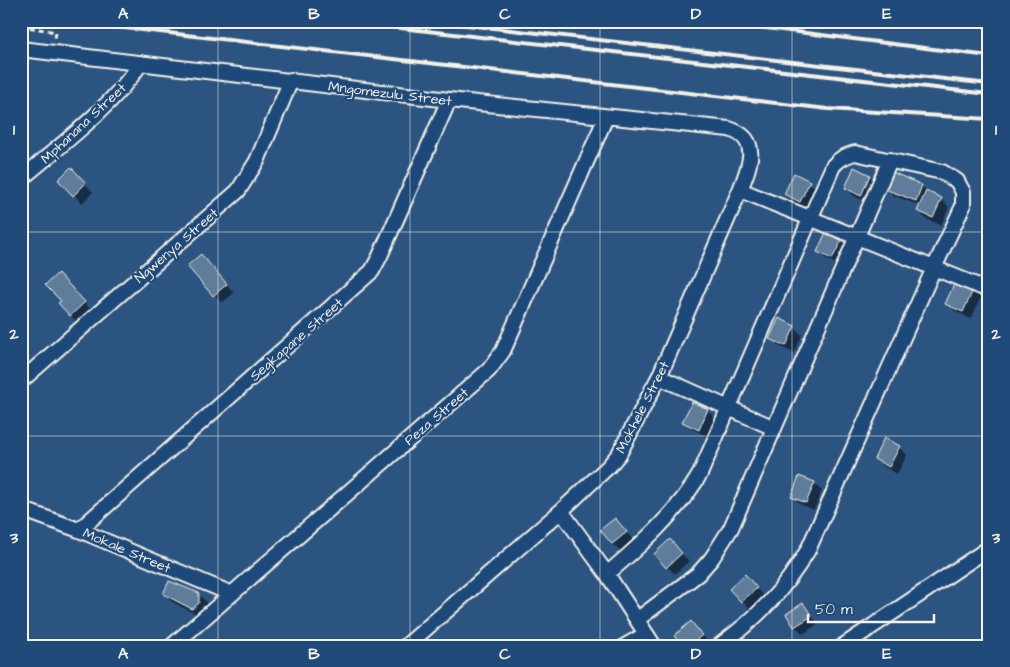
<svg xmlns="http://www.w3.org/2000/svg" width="1010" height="667" font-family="'Architects Daughter',sans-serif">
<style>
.shadow{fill:#0007}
.building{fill:#5e7b9a;stroke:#f4f1e8}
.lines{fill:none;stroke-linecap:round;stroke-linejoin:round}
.street-casing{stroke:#f4f1e8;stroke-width:18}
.path{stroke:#f4f1e8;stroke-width:3;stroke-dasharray:5 4;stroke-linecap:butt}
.street{stroke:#1f4a7a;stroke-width:14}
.rail{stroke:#f4f1e8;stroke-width:4}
.grid{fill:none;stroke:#f4f1e8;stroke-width:1;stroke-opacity:0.55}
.labels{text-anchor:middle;stroke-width:4.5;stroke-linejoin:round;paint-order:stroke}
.street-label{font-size:14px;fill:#f4f1e8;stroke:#1f4a7a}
.neatline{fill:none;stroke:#f4f1e8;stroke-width:2}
.grid-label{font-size:16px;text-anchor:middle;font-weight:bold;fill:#f4f1e8}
</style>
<rect width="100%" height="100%" fill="#2c5481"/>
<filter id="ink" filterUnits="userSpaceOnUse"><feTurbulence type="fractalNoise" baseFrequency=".02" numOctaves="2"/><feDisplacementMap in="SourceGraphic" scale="10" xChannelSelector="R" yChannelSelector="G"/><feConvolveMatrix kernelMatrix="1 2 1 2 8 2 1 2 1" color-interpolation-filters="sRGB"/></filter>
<g filter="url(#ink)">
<path class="shadow" d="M71,169L93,192L82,203L60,180Z
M855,169L870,176L877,184L869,203L854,196L846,188Z
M809,182L817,190L808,209L793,202L785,194Z
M921,186L929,193L941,199L949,207L941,225L926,219L918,211L921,206L894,196L887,188Z
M841,241L849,248L840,266L826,259L818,252Z
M209,263L234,293L222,303L189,266Z
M66,283L92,311L78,323L60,304L62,301Z
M974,289L981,297L971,319L955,311L947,303Z
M794,327L802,335L794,353L779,346L771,338Z
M707,410L715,418L707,436L692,429L684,422Z
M899,447L907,455L897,474L883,466L875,459Z
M800,478L814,484L822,491L814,510L800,504L792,497Z
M615,519L634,541L620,551L612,544Z
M677,549L689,561L675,574L667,567Z
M752,584L764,596L750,609L730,589Z
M164,594H199L206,602V611L200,616L172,602Z
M803,604L818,624L803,634L795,626Z
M698,631L709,643L706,646H685Z"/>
<path class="building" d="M71,167L86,183L73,196L58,180Z
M854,167L870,175L861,196L845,188Z
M892,172L922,185L916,201L885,189Z
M794,173L810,181L800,202L784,194Z
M926,191L942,198L933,218L917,211Z
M826,232L842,240L832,259L817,252Z
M201,254L227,284L213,296L187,266Z
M58,273L85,302L70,316L58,303L61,301L45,285Z
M956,280L974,288L963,312L945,304Z
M779,318L795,326L786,346L769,339Z
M692,402L708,409L699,430L682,422Z
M884,438L900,446L889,467L874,459Z
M799,476L815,482L806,503L791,497Z
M615,518L627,532L612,544L600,530Z
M670,539L682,553L666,568L654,554Z
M745,574L757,588L741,602L729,589Z
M169,581L199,593V603L192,609L163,594Z
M803,603L812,616L794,627L786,614Z
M691,621L702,635L690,646H683L674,636Z"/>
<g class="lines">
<g class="street-casing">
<path id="street" d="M21,49L449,100L729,129C762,139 749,167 740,190L659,377L619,454L609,466L561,511L406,646
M21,179C63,143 110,109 141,63
M740,190L981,287
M659,377L774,428
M21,381L238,191L257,161L291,80
M21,509L79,530L232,594
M561,511L607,574L654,646
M79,530L372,271L380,256L449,100
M607,574C641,545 677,513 700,474L833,166C840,158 845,156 855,153L942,172L957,181L963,192V206L934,268L808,550C783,592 758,617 719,646
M638,619L698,574L712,558L731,528L890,160
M172,646L489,370L503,351L606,117
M625,646L646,634
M843,646L989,548"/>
</g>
<path class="path" d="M21,26L56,32L55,39"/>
<use href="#street" class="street"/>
<path class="rail" d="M64,21L828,109L989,119
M338,21L989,94
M431,21L989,84
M710,21L989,56"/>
</g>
</g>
<path class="grid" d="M218,21V646M410,21V646M600,21V646M792,21V646M21,232H989M21,436H989"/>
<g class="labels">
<g class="street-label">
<text transform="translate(390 93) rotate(7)" y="5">Mngomezulu Street</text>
<text transform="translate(83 123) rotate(-43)" y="5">Mphanana Street</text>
<text transform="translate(176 245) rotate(-41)" y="5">Ngwenya Street</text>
<text transform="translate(296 339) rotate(-41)" y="5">Segkapane Street</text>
<text transform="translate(642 407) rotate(-63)" y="5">Mokhele Street</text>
<text transform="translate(436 416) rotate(-41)" y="5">Peza Street</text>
<text transform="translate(127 550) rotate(23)" y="5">Mokale Street</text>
</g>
</g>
<rect width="1010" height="667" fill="none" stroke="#1f4a7a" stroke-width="55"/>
<path d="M808 614v8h126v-8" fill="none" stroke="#f4f1e8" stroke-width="2.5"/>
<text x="815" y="614" font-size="15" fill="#f4f1e8" stroke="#1f4a7a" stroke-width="4" paint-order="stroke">50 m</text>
<rect x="28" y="28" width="954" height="612" class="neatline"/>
<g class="grid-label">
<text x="123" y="19">A</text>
<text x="314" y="19">B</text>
<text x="505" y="19">C</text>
<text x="696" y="19">D</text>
<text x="887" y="19">E</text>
<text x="14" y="135">1</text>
<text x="996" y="135">1</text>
<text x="14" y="339">2</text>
<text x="996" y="339">2</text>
<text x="14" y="543">3</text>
<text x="996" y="543">3</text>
<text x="123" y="659">A</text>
<text x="314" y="659">B</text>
<text x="505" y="659">C</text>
<text x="696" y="659">D</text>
<text x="887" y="659">E</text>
</g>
</svg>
